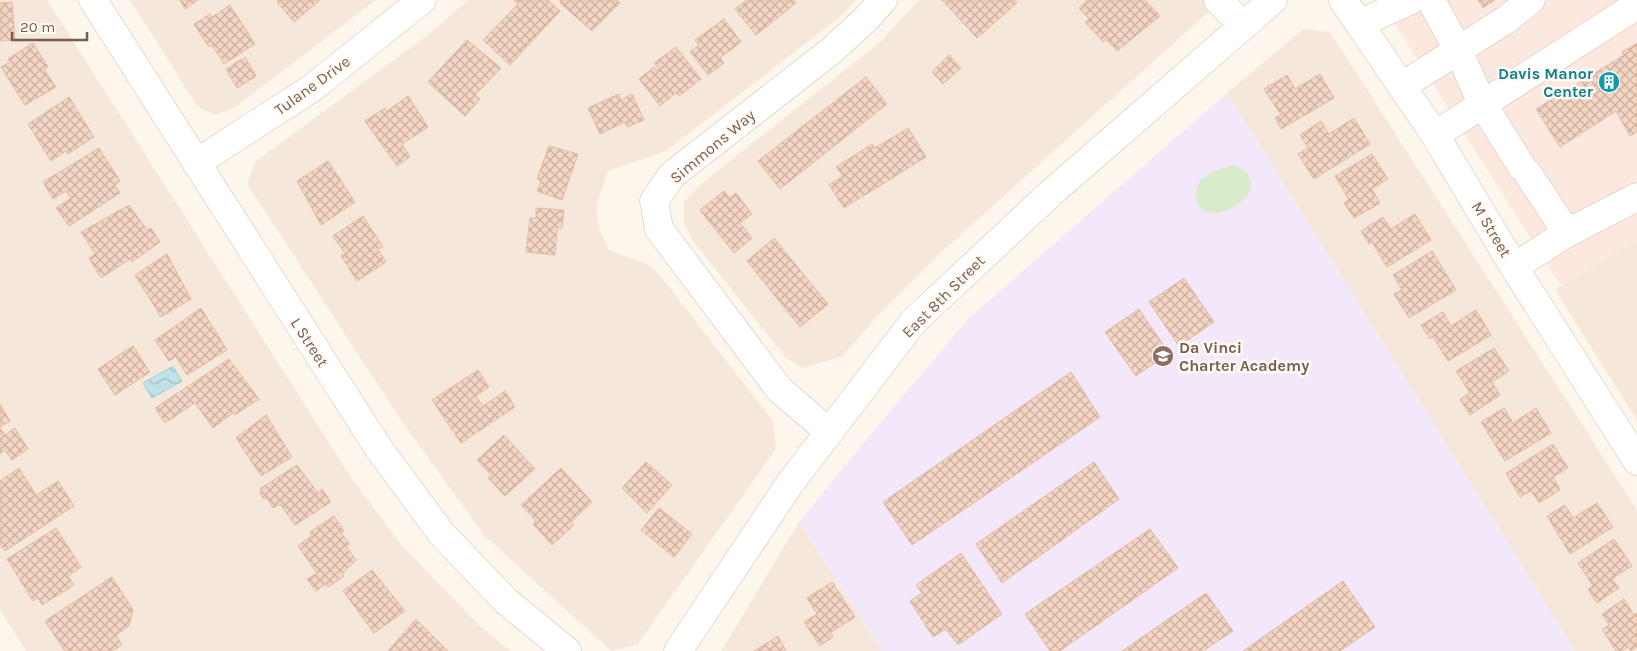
<svg xmlns="http://www.w3.org/2000/svg" width="1637" height="651" font-family="Karla,sans-serif">
<style>
.residential{fill:#f5e8da}
.commercial{fill:#fde8e0}
.education{fill:#f3e8fa}
.green{fill:#d8ecc9}
.water{fill:url(#water-waves);stroke:#a5d3da}
.building{fill:url(#building-cross-hatch);stroke:#e6bba3}
.lines{fill:none;stroke-linecap:round;stroke-linejoin:round}
.minor-casing{stroke:#d1beb0;stroke-width:29}
.minor{stroke:#fff;stroke-width:28}
.labels{text-anchor:middle;stroke-width:5;stroke-linejoin:round;paint-order:stroke}
.culture-label{font-size:16px;font-weight:bold;fill:#0d838f;stroke:#fffaf3;text-anchor:end}
.street-label{font-size:16px;fill:#7a5c4d;stroke:#fffaf3}
.education-label{font-size:16px;font-weight:bold;fill:#785e54;stroke:#fffaf3;text-anchor:start}
</style>
<defs>
<pattern id="water-waves" width="16" height="10" patternUnits="userSpaceOnUse" patternTransform="scale(1.25)"><rect width="16" height="10" fill="#bfe3e8"/><path d="M0 5q4-4 8 0t8 0" fill="none" stroke="#a0bbbe"/></pattern>
<pattern id="building-cross-hatch" width="8" height="8" patternUnits="userSpaceOnUse" patternTransform="scale(1.25)"><rect width="8" height="8" fill="#f3d5c3"/><path d="M0 0l8 8M0 8l8-8" fill="none" stroke="#cab0a1"/></pattern>
</defs>
<rect width="100%" height="100%" fill="#fdf6ec"/>
<path class="residential" d="M0,0H47L352,479L403,547L479,625L511,651H26L0,610Z
M130,0H376L234,108L214,115L198,107Z
M468,0H856L840,17L666,151L608,171L596,206L599,229L609,250L645,263L659,274L773,421L776,449L637,645L611,651L484,535L403,423L247,184L255,162L429,34Z
M919,0H1222L946,248L874,320L843,356L804,368L786,358L693,241L684,222V202L701,184L879,43Z
M1303,29L1330,32L1637,510V651H1575L1227,93Z
M1637,239V420L1555,290Z
M799,522L882,651H721Z"/>
<path class="commercial" d="M1380,0H1637V239L1561,286Z"/>
<path class="education" d="M1227,93L1575,651H882L799,522L879,424L969,318Z"/>
<path class="green" d="M1233,165C1274,179 1237,219 1205,212L1199,206L1195,195L1200,180L1217,170Z"/>
<path class="water" d="M173,366L182,381L152,398L143,383Z"/>
<path class="building" d="M180,0H198L185,9Z
M279,0H320L294,22L277,2Z
M514,0H548L560,11L510,65L483,40L518,4Z
M560,0H617L620,3L592,31L560,3Z
M747,0H794L796,3L756,35L735,9Z
M942,0H1015L1017,3L977,38Z
M1087,0H1145L1160,16L1117,51L1106,39L1103,42L1085,22L1089,19L1079,8Z
M1478,0H1495L1483,8Z
M12,2L15,40L0,41V3Z
M230,5L255,44L224,64L212,45L209,47L194,24L210,14L212,17Z
M724,19L741,42L720,58L724,63L708,75L690,52L699,45L695,40Z
M467,40L501,68L475,95L480,99L465,116L428,82Z
M33,43L48,67L44,69L56,87L25,105L1,67L10,62L8,59Z
M1637,43V132L1630,136L1616,111L1560,147L1536,109L1624,55L1622,52Z
M676,47L701,79L679,96L676,93L660,106L639,79L654,67L657,71L659,69L654,63Z
M949,55L961,68L943,84L932,72Z
M245,57L256,76L237,88L226,69Z
M1320,74L1334,98L1281,129L1275,118L1281,115L1264,89L1287,75L1295,89Z
M866,77L887,104L780,189L758,161Z
M619,94L621,100L632,94L644,120L627,127L625,122L600,134L588,108Z
M408,96L428,127L402,144L410,157L397,166L365,121L385,108L387,111Z
M69,97L94,137L68,154L66,151L51,161L28,124Z
M1354,118L1370,144L1314,179L1298,154L1308,148L1300,135L1321,121L1329,134Z
M908,128L926,157L844,208L829,185L843,176L836,167L872,144L875,148Z
M549,146L578,154L562,200L537,191L541,181L537,179Z
M99,148L120,181L115,185L120,193L69,226L56,208L71,198L66,191L53,199L43,182Z
M1372,154L1388,179L1372,189L1380,203L1354,218L1344,203L1349,200L1335,176Z
M328,161L355,202L321,225L297,181Z
M724,191L730,198L736,193L752,214L740,223L752,238L734,253L700,210Z
M129,205L147,230L151,228L160,242L132,262L130,259L101,278L89,258L95,254L81,232Z
M536,208L564,210L562,228H557L555,255L526,252L530,218H536Z
M1415,214L1431,240L1387,267L1372,242L1369,244L1361,231L1383,217L1391,229Z
M363,216L383,247L378,249L386,262L357,281L341,256L345,254L333,236Z
M774,238L828,304L800,327L747,261Z
M1432,251L1456,290L1409,318L1394,294L1402,290L1393,275Z
M167,254L191,299L161,317L135,275Z
M1184,278L1214,322L1179,346L1149,302Z
M201,308L227,350L187,375L176,357L169,361L155,340Z
M1139,309L1169,353L1136,376L1105,332Z
M1476,310L1491,335L1448,361L1433,337L1430,339L1421,325L1443,312L1451,326Z
M133,346L150,372L115,395L98,369Z
M1494,348L1509,371L1492,382L1500,395L1470,415L1460,399L1470,393L1456,371Z
M229,359L259,399L235,415L233,413L213,428L195,403L165,423L155,408Z
M478,370L489,387L476,396L483,406L505,391L515,407L461,443L432,400Z
M1071,372L1100,417L912,545L883,502Z
M0,404L10,421L0,427Z
M1504,408L1513,423L1536,408L1551,433L1505,461L1481,422Z
M266,415L292,457L261,476L236,438Z
M0,428L5,435L15,428L28,449L12,460L5,450L0,454Z
M504,435L535,469L505,496L488,478L491,475L477,460Z
M1553,444L1568,468L1553,477L1560,490L1539,503L1531,491L1520,497L1506,473Z
M646,462L672,485L647,513L622,488Z
M1094,462L1119,499L1002,583L976,544Z
M297,465L318,493L322,489L331,502L295,525L280,504L273,508L268,499H264L260,494L261,488Z
M19,468L36,495L58,481L74,506L5,551L0,544V481Z
M561,468L592,502L571,522L574,525L552,545L533,524L536,521L521,505Z
M1597,503L1613,527L1570,554L1547,516L1565,505L1573,518Z
M659,508L692,534L674,557L641,530Z
M334,516L344,531L341,533L350,544L346,546L356,560L342,574L344,576L328,587L326,584L316,591L307,579L317,573L298,546L311,536L310,532Z
M56,528L81,567L68,576L74,585L42,605L38,598L33,601L7,559Z
M1150,529L1178,568L1060,651H1050L1025,614Z
M1614,539L1632,566L1612,579L1619,588L1597,603L1588,589L1593,586L1578,563Z
M961,553L1002,614L958,645L946,629L933,637L910,601L922,593L916,585Z
M372,570L405,611L374,633L343,591Z
M112,577L133,610L129,626L116,635L122,645L112,651H65L45,621Z
M1343,581L1375,627L1340,651H1243Z
M832,582L855,617L830,633L833,637L820,646L804,622L817,614L807,598Z
M1206,593L1233,631L1203,651H1122Z
M1624,599L1634,615L1637,613V647L1631,651L1628,647L1622,651H1616L1602,629L1609,625L1602,614Z
M416,619L448,651H388Z
M778,636L786,651H754Z"/>
<g class="lines">
<g class="minor-casing">
<path id="minor" d="M93,0L377,446L441,533L506,601L567,651
M1218,0L1243,25
M1343,0L1435,135L1514,267L1637,461
M1431,0L1458,50L1482,103L1522,167
M1361,23L1411,0
M1402,86L1507,19L1531,0
M1435,135L1637,5
M196,163L312,88L422,0
M1528,174L1567,233
M1514,267L1567,233L1637,197
M829,432L779,389L659,229L654,201L672,175L831,51L866,19L883,0
M678,651L791,482L914,321L1051,193L1273,0"/>
</g>
<use href="#minor" class="minor"/>
</g>
<defs>
<g id="building-disc" transform="scale(1.125)"><circle r="9.5" fill="#0f9aa8" stroke="#fffaf3"/><path d="M-4-6H4V6H1V3H-1V6H-4ZM-2.5-4.3h1.7v1.8h-1.7ZM.8-4.3h1.7v1.8H.8ZM-2.5-1h1.7V.8h-1.7ZM.8-1h1.7V.8H.8Z" fill="#fff"/></g>
<g id="school-disc" transform="scale(1.125)"><circle r="9.5" fill="#8d6e63" stroke="#fffaf3"/><path d="M0-5L7-2L0 1L-7-2ZM-4 1L0 2.5L4 1V4Q0 6-4 4Z" fill="#fff"/></g>
</defs>
<g fill-rule="evenodd">
<use href="#building-disc" x="1609" y="82"/>
<use href="#school-disc" x="1163" y="356"/>
</g>
<g class="labels">
<g class="culture-label">
<text x="1593" y="79">Davis Manor<tspan x="1593" dy="18">Center</tspan></text>
</g>
<g class="street-label">
<text transform="translate(312 85) rotate(-36)" y="6">Tulane Drive</text>
<text transform="translate(712 146) rotate(-40)" y="6">Simmons Way</text>
<text transform="translate(1492 229) rotate(59)" y="6">M Street</text>
<text transform="translate(943 296) rotate(-45)" y="6">East 8th Street</text>
<text transform="translate(310 342) rotate(57)" y="6">L Street</text>
</g>
<g class="education-label">
<text x="1179" y="353">Da Vinci<tspan x="1179" dy="18">Charter Academy</tspan></text>
</g>
</g>
<path d="M12 32v8h75v-8" fill="none" stroke="#7a5c4d" stroke-width="2.5"/>
<text x="20" y="32" font-size="15" fill="#7a5c4d" stroke="#fffaf3" stroke-width="4" paint-order="stroke">20 m</text>
</svg>
